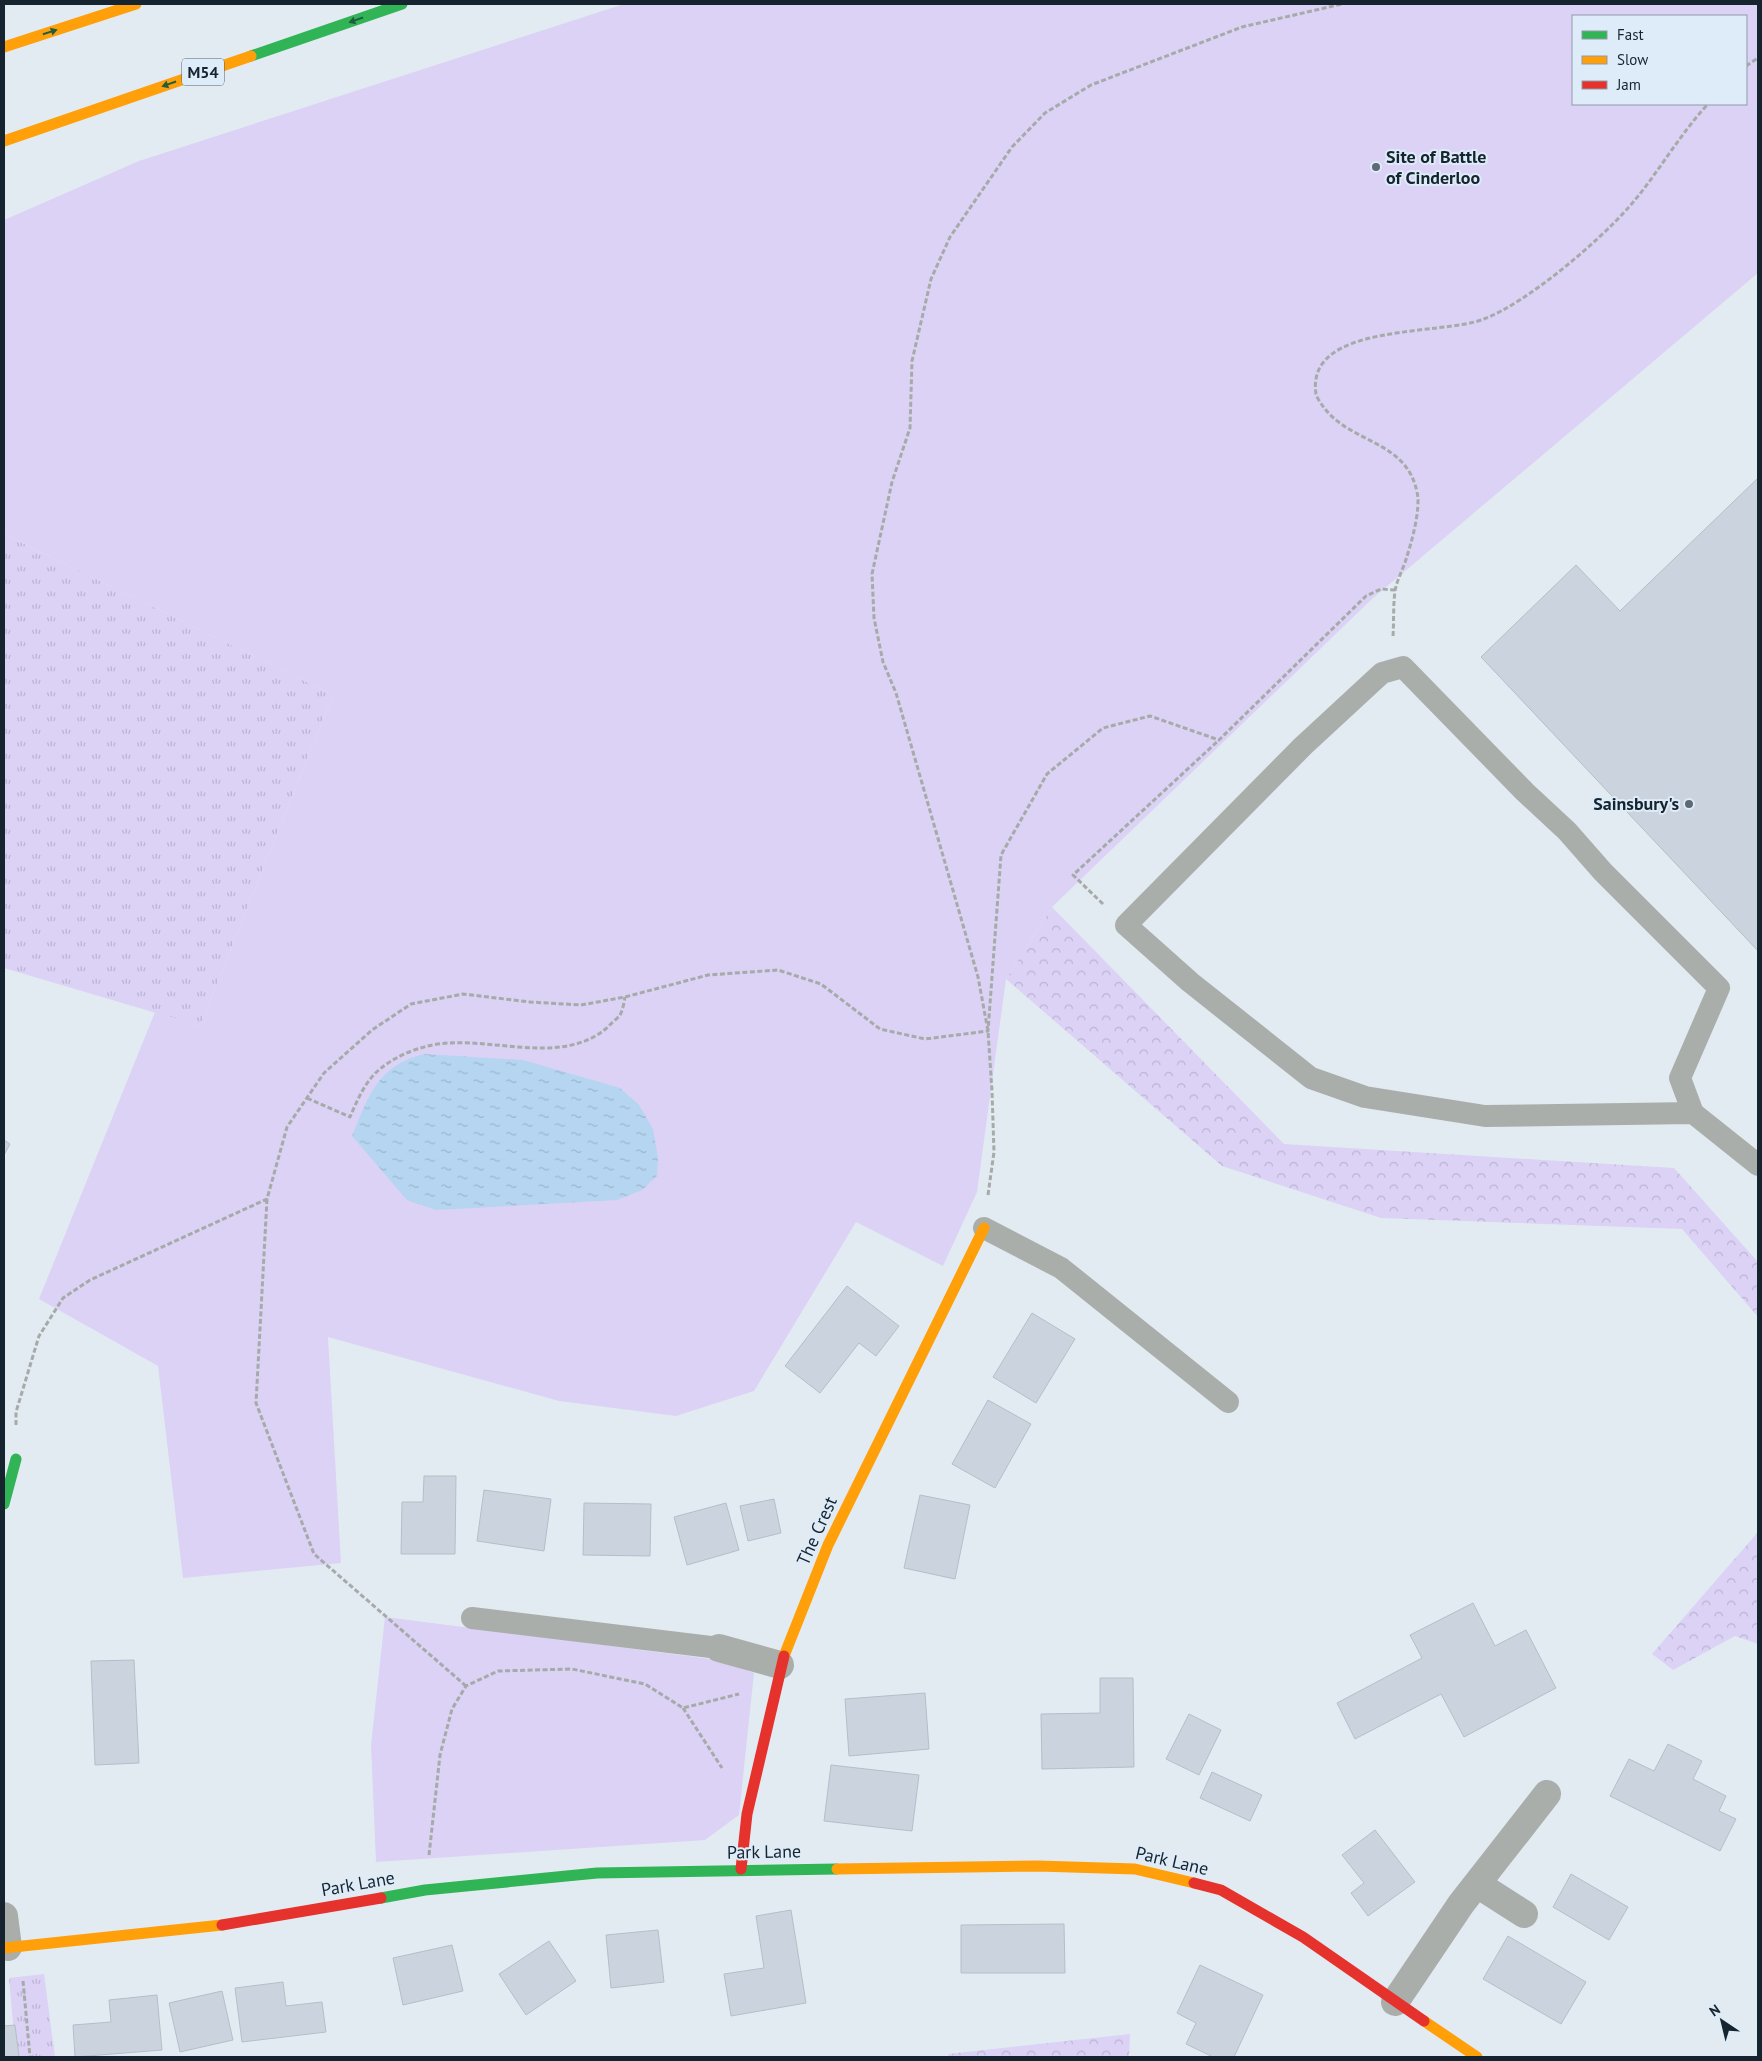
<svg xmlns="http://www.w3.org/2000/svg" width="1762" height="2061" font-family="'PT Sans',sans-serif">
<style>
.grass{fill:url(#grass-tufts)}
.forest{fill:url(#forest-crowns)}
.park{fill:#dbd2f5;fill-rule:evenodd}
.water{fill:url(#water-ripples)}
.building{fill:#cbd3df;stroke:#b6bdc7}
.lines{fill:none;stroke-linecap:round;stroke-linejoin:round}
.path{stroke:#a6aaa9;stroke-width:3;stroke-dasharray:5 2.5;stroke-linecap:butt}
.lane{stroke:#aaaeab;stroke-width:22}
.street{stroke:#aaaeab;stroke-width:28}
.fast{stroke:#30b455;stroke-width:11}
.slow{stroke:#ff9f0a;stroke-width:11}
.jam{stroke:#e5322d;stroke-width:11}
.oneway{fill:#205e3e}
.poi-dot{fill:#5e6a73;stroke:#ddecf8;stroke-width:2}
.labels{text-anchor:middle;stroke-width:4;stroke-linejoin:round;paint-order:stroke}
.shield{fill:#ddecf8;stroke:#52606b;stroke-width:1}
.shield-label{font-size:16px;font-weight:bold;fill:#16242f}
.poi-label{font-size:18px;font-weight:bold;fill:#16242f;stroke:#ddecf8;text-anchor:start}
.street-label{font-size:18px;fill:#16242f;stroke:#ddecf8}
</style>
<defs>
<pattern id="grass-tufts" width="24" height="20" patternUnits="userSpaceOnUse" patternTransform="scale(1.25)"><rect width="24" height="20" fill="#dbd2f5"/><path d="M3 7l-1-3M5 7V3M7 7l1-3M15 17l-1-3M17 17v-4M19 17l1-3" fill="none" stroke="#bbb4d2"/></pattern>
<pattern id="forest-crowns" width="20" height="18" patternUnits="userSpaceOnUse" patternTransform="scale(1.25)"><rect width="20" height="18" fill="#dbd2f5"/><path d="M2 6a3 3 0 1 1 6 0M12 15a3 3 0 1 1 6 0" fill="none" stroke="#bbb4d2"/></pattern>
<pattern id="water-ripples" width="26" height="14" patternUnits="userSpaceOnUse" patternTransform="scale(1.25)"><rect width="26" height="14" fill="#b5d5f0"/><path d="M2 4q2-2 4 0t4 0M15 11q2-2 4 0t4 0" fill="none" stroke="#9bb7ce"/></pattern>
</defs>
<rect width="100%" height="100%" fill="#e3ebf2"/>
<path class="grass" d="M4,534L333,695L200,1026L4,968Z
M44,1974L55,2057H16L9,1978Z"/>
<path class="forest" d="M1052,907L1284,1144L1674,1168L1758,1262V1317L1682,1229L1381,1218L1222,1166L1006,979Z
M1758,1532V1644L1735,1636L1673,1670L1652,1654Z
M1130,2034L1129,2057H949L948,2054Z"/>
<path class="park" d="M624,4H1758V273L1372,599L1052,907L1006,979L977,1192L943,1266L856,1222L754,1391L676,1416L559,1401L328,1337L341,1563L183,1578L158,1366L39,1299L155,1012L200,1026L333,695L4,534V220L139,161ZM1573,16H1746V104H1573Z
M385,1617L719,1660L754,1673L739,1815L705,1840L376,1862L371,1745Z"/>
<path class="water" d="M424,1054L523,1060L620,1088L639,1105L653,1129L658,1158L657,1176L642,1190L617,1200L436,1210L407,1200L352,1136C369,1095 377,1066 424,1054Z"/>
<path class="building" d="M1758,478V951L1481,657L1576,565L1620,611Z
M4,1140L10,1144L4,1155Z
M847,1286L899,1326L876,1356L859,1343L820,1393L785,1366Z
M1032,1313L1075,1339L1036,1403L993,1377Z
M988,1400L1031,1424L995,1488L952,1464Z
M424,1476H456L455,1554H401L402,1502H423Z
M484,1490L551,1499L544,1551L477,1541Z
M920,1495L970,1505L955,1579L904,1568Z
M774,1499L781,1533L748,1541L740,1506Z
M584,1503L651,1504L650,1556L583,1555Z
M726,1503L739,1550L687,1565L674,1517Z
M1473,1603L1495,1646L1526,1630L1556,1688L1464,1737L1441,1694L1355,1739L1337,1703L1422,1658L1410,1635Z
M134,1660L139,1763L95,1765L91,1661Z
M1100,1678H1133L1134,1767L1042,1769L1041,1714L1100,1713Z
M925,1693L929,1749L849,1756L845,1699Z
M1189,1714L1221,1730L1199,1775L1166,1759Z
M1668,1744L1702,1761L1693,1779L1726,1796L1719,1811L1736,1819L1720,1851L1610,1796L1629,1759L1654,1771Z
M831,1765L919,1775L912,1831L824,1821Z
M1212,1772L1262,1795L1250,1821L1200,1798Z
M1375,1830L1415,1882L1368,1916L1351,1893L1364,1883L1342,1855Z
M1571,1874L1628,1907L1609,1940L1553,1907Z
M791,1910L806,2003L731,2016L724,1974L764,1968L756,1916Z
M1064,1924L1065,1973H961V1925Z
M658,1930L664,1982L611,1988L606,1935Z
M1508,1936L1586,1982L1561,2024L1483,1979Z
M549,1941L576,1981L526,2015L499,1974Z
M452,1945L463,1991L403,2005L393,1958Z
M1200,1965L1263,1995L1234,2057H1213L1186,2044L1196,2023L1177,2013Z
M283,1982L286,2006L322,2002L326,2032L242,2042L235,1988Z
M222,1991L233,2040L180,2052L169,2003Z
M157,1995L162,2050L75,2057L73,2025L111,2022L109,2000Z
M15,2025L19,2057H4V2026Z"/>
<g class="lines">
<path class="path" d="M1746,66L1758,58
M1393,636C1394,621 1393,606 1395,591C1397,579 1404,568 1407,556C1412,541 1421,508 1417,492C1406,439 1349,444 1322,405C1320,402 1317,398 1316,394C1305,322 1441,336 1484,319C1528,302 1597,243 1629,207C1657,175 1679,135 1708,104
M1103,904L1073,875L1219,740
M307,1098L350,1117C357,1101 365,1081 380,1069C393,1058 411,1050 428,1046C484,1032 561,1070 609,1026C612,1022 617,1019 620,1015C623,1010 624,1002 625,997
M988,1195L994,1152L992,1091L988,1031L978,977L896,693L883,662L874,618L872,574L892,482L910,428L912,361L931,279L950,237L1012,147L1045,113L1091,85L1242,27L1342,4
M267,1199L256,1403L314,1554L466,1686
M16,1425V1412L39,1336L63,1298L90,1280L267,1199L287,1127L324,1073L372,1030L411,1004L463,994L530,1002L581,1005L625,997L708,975L778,970L821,984L880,1029L925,1039L988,1031L1001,855L1047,774L1103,728L1150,716L1219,740L1366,596L1381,589L1395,590
M683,1708L722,1768
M429,1855L440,1755L452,1709L466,1686L498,1671L572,1669L645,1684L683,1708L739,1694
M23,1981L30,2057"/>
<path class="lane" d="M1693,1113L1485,1116L1365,1097L1311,1078L1190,982L1126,925L1303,746L1382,673L1403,667L1525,792L1567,831L1603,872L1719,988L1680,1078L1693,1113L1758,1165
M984,1228L1061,1268L1228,1402
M472,1618L719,1648"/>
<path class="street" d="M719,1648L780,1665
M1477,1884L1524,1914
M4,1916L8,1947
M1395,2002L1461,1904L1547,1794"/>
<path class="fast" d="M251,56L402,4
M4,1504L16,1459
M381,1898L425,1890L597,1873L837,1869"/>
<path class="slow" d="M4,47L136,4
M4,141L251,56
M784,1656L828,1545L984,1228
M837,1869L1038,1866L1135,1869L1194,1883
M4,1948L222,1925
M1424,2021L1477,2057"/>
<path class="jam" d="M741,1869L747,1814L784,1656
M1194,1883L1221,1890L1303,1937L1424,2021
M222,1925L381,1898"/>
</g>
<defs><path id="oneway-solid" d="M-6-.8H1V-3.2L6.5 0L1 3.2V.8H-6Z" transform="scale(1.25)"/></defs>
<g class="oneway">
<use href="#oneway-solid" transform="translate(356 20) rotate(161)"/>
<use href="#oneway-solid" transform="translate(50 32) rotate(-18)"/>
<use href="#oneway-solid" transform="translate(169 84) rotate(161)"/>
</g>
<g class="poi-dot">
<circle cx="1376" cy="167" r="5"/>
<circle cx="1689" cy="804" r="5"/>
</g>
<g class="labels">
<rect class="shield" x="182" y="58.5" width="42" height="27" rx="4"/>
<g class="shield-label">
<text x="203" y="78">M54</text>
</g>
<g class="poi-label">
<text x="1386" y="163">Site of Battle<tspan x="1386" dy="21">of Cinderloo</tspan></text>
<text x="1679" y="810" text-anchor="end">Sainsbury's</text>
</g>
<g class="street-label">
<text transform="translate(817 1531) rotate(-66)" y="6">The Crest</text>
<text transform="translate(764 1852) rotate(-1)" y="6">Park Lane</text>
<text transform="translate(1172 1861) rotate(13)" y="6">Park Lane</text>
<text transform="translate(358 1884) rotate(-10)" y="6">Park Lane</text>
</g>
</g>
<rect width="1762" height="2061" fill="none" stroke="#16242f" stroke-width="10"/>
<rect x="1572" y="15" width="175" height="90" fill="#ddecf8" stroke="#8d9ca8"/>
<rect x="1582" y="31" width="25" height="8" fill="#30b455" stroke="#8d9ca8"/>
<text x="1617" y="40" font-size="15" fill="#16242f">Fast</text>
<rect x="1582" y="56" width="25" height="8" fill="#ff9f0a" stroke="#8d9ca8"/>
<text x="1617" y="65" font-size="15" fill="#16242f">Slow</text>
<rect x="1582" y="81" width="25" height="8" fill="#e5322d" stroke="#8d9ca8"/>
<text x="1617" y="90" font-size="15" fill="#16242f">Jam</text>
<g transform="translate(1722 2021) rotate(325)" stroke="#ddecf8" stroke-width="4" paint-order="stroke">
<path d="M0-4L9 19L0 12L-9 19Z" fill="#16242f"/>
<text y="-8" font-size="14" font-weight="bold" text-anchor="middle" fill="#16242f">N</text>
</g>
</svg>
